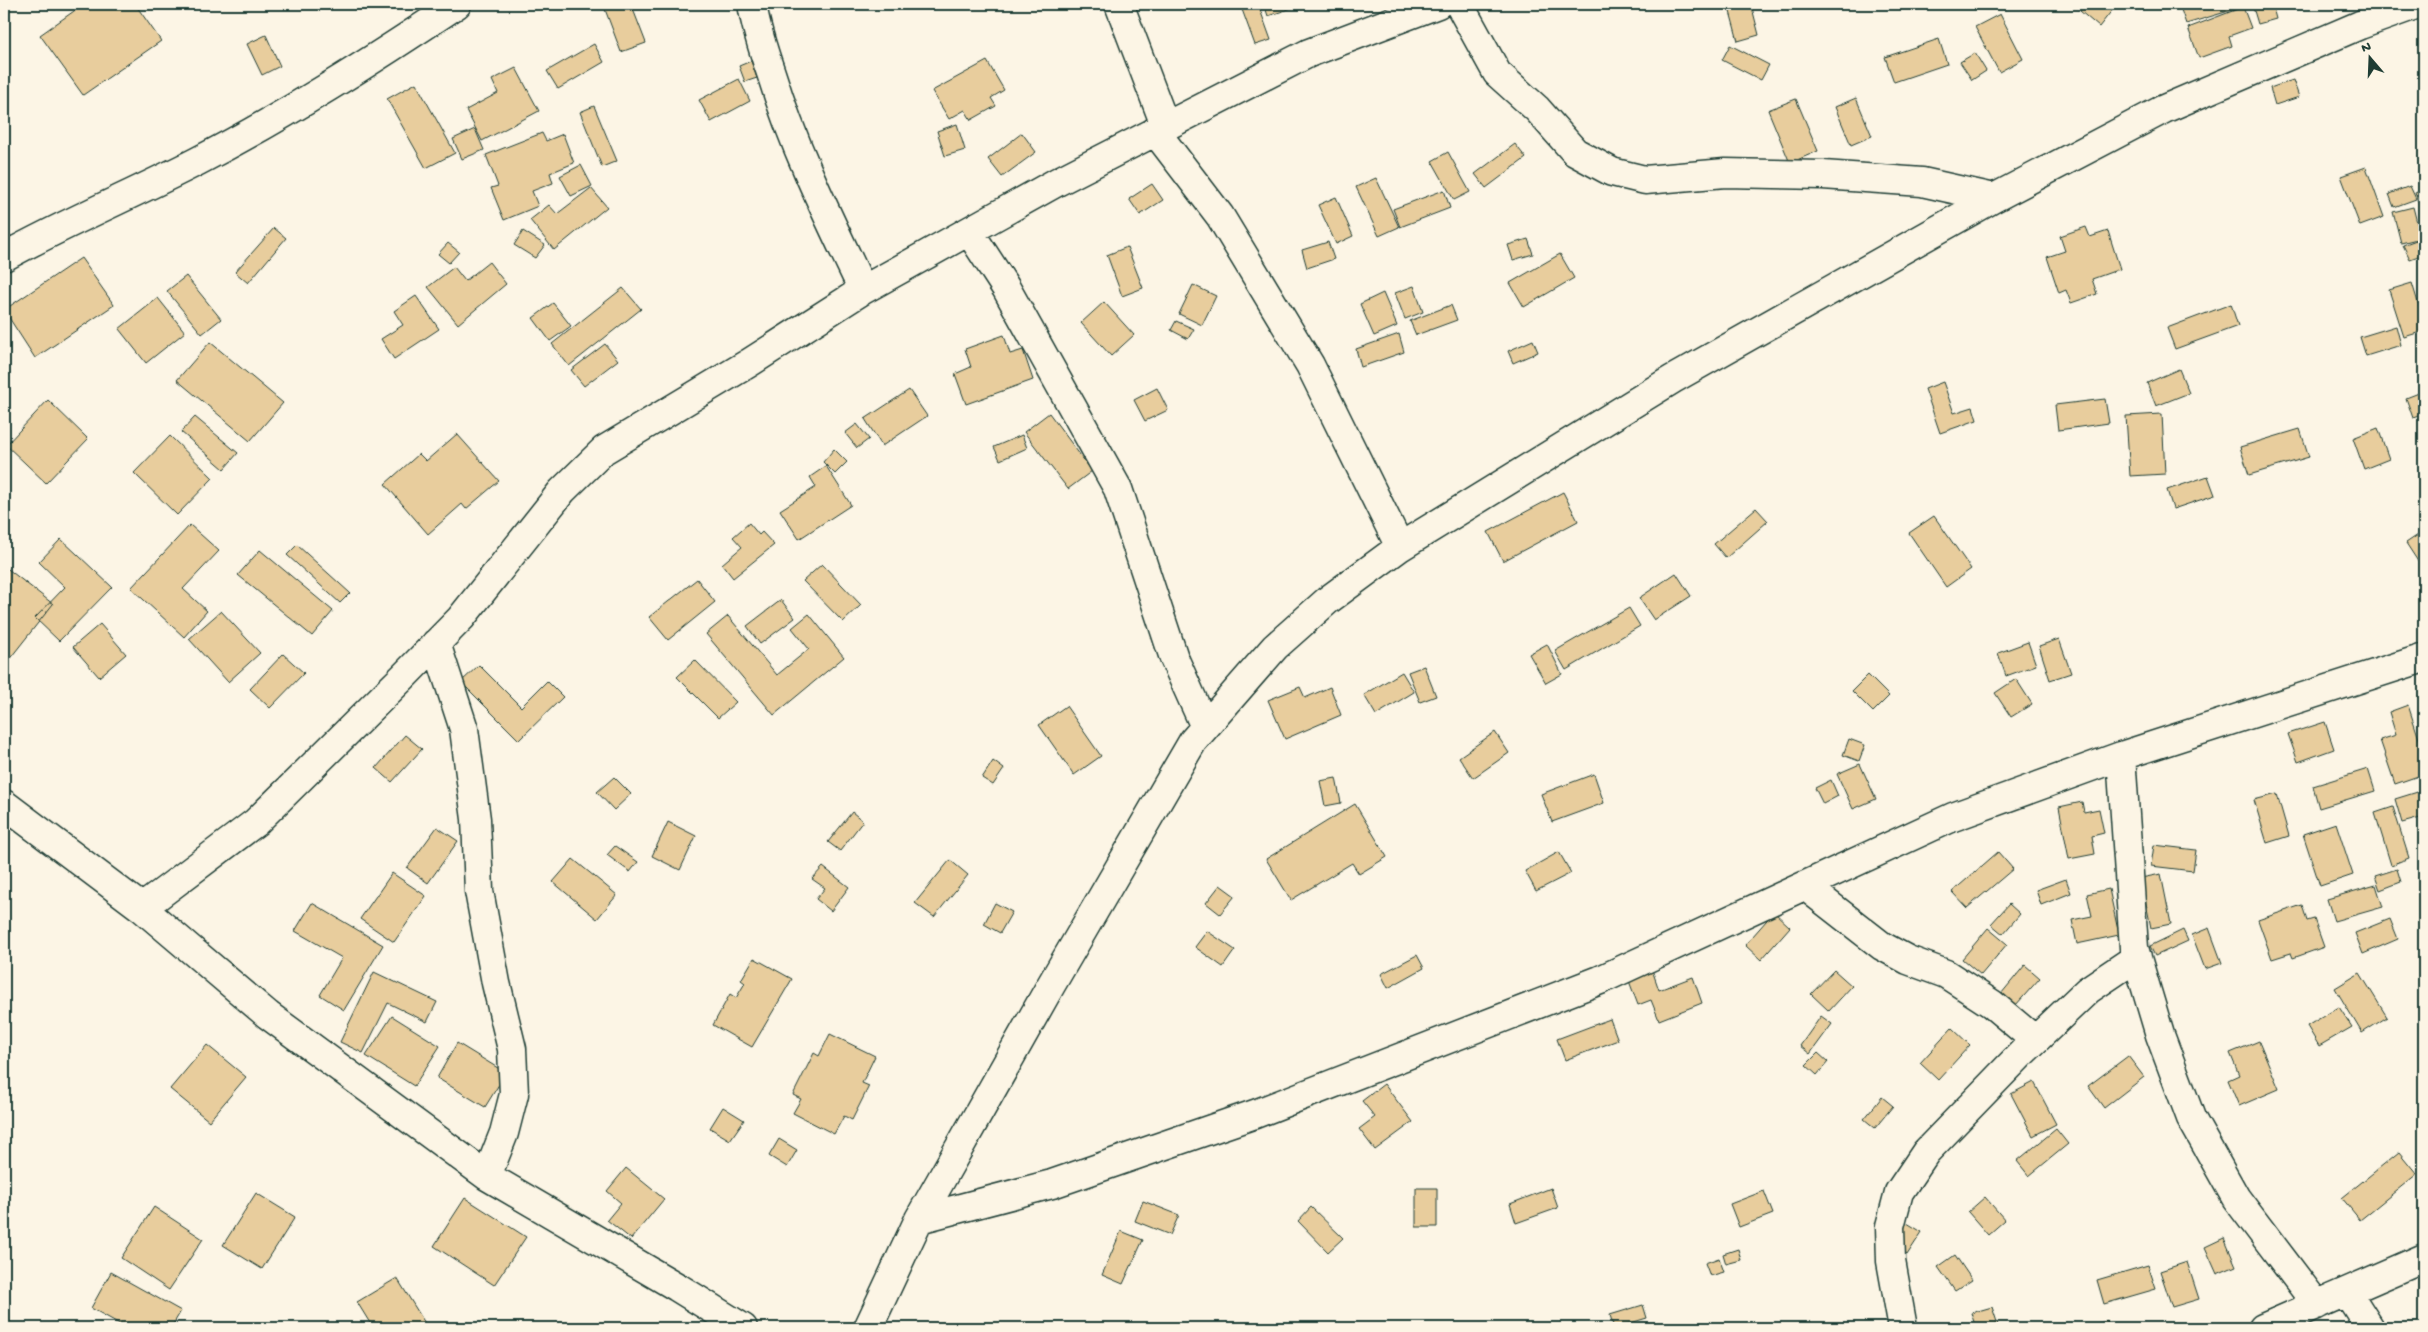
<svg xmlns="http://www.w3.org/2000/svg" width="2428" height="1332" font-family="'Gochi Hand',sans-serif">
<style>
.building{fill:#e8cd9d;stroke:#1f3d34}
.lines{fill:none;stroke-linecap:round;stroke-linejoin:round}
.street-casing{stroke:#1f3d34;stroke-width:31}
.street{stroke:#fcf5e5;stroke-width:28}
</style>
<rect width="100%" height="100%" fill="#fcf5e5"/>
<filter id="ink" filterUnits="userSpaceOnUse"><feTurbulence type="fractalNoise" baseFrequency=".02" numOctaves="2"/><feDisplacementMap in="SourceGraphic" scale="10" xChannelSelector="R" yChannelSelector="G"/><feConvolveMatrix kernelMatrix="1 2 1 2 8 2 1 2 1" color-interpolation-filters="sRGB"/></filter>
<g filter="url(#ink)">
<path class="building" d="M84,4H135L161,41L83,95L40,35Z
M603,4H631L646,43L621,52Z
M1240,4H1258L1271,40L1255,45Z
M1264,4H1304L1268,16Z
M1728,4H1751L1759,35L1738,41Z
M2087,4H2107L2113,9L2099,27L2080,11Z
M2179,4H2241L2242,7L2186,24Z
M2252,4H2272L2276,19L2258,24Z
M2243,7L2251,28L2229,36L2232,46L2199,58L2188,28Z
M2000,14L2023,59L1999,72L1975,27Z
M266,35L280,66L262,75L247,44Z
M1939,39L1947,64L1894,82L1885,57Z
M594,44L604,62L558,89L547,71Z
M1730,45L1769,65L1761,80L1722,60Z
M1975,53L1986,71L1972,80L1960,62Z
M751,61L757,78L745,82L739,66Z
M987,61L1004,90L991,98L996,106L971,120L965,110L949,119L932,91Z
M516,68L539,111L482,141L466,110L498,93L492,80Z
M739,79L750,101L711,122L699,100Z
M2293,80L2299,97L2275,105L2270,88Z
M416,83L455,153L426,168L387,99Z
M1856,98L1872,136L1851,145L1835,107Z
M1796,99L1818,151L1790,163L1768,110Z
M594,106L617,161L602,167L580,112Z
M957,124L965,150L945,156L937,131Z
M475,129L484,150L462,159L453,139Z
M542,133L546,141L563,134L574,163L550,173L553,183L532,191L538,206L504,220L491,188L498,186L486,155Z
M1022,133L1036,152L1002,177L988,159Z
M1515,144L1526,158L1486,188L1475,174Z
M1448,152L1470,192L1454,200L1432,161Z
M581,165L592,186L571,196L560,176Z
M2366,167L2384,217L2360,226L2341,176Z
M1376,178L1399,227L1379,236L1356,187Z
M1152,184L1163,200L1140,215L1129,199Z
M2410,186L2416,199L2394,207L2389,194Z
M591,188L607,207L554,250L530,220L549,205L557,214Z
M2424,189V204L2420,206L2415,193Z
M1444,190L1450,208L1400,227L1393,209Z
M1336,197L1353,236L1336,244L1318,205Z
M2413,207L2421,238L2401,243L2393,212Z
M2086,227L2090,237L2108,231L2120,269L2092,279L2097,294L2071,303L2066,290L2059,293L2047,257L2065,251L2060,236Z
M274,228L286,238L248,283L235,272Z
M523,231L545,245L535,258L514,245Z
M2424,237V254L2410,259L2403,245Z
M1528,239L1533,254L1513,260L1508,245Z
M1328,242L1334,259L1307,268L1302,250Z
M448,243L459,252L449,263L438,254Z
M1127,247L1143,288L1122,296L1107,255Z
M1560,254L1574,278L1524,307L1510,283Z
M81,258L114,305L35,358L4,310Z
M489,262L506,284L458,324L428,287L454,267L465,281Z
M186,276L221,319L202,334L167,291Z
M2412,283L2424,322V331L2404,337L2389,290Z
M1193,285L1216,296L1202,325L1179,314Z
M1414,286L1423,312L1405,319L1395,293Z
M623,288L641,309L569,366L552,344Z
M1383,293L1397,326L1374,336L1360,304Z
M416,296L439,329L394,359L381,339L403,325L394,311Z
M158,298L185,332L146,363L119,329Z
M1104,302L1134,335L1111,356L1081,323Z
M553,303L571,326L550,341L533,318Z
M2231,304L2238,326L2175,349L2167,328Z
M1451,305L1457,320L1416,335L1410,321Z
M1176,321L1194,329L1188,339L1171,330Z
M2396,326L2401,345L2366,356L2360,337Z
M1399,334L1404,352L1361,367L1356,349Z
M1004,335L1010,354L1023,350L1033,380L966,404L955,374L971,367L965,349Z
M1533,340L1538,352L1513,363L1508,351Z
M210,342L283,403L250,441L177,380Z
M605,344L618,360L584,386L571,370Z
M2179,369L2189,393L2156,406L2147,383Z
M1943,382L1954,413L1973,407L1977,420L1940,433L1925,389Z
M1157,388L1168,410L1145,421L1134,400Z
M909,390L927,416L882,446L865,419Z
M2424,391V414L2413,418L2406,398Z
M2105,399L2109,423L2058,430L2055,405Z
M48,400L88,439L46,483L6,445Z
M1049,413L1092,471L1068,489L1024,432Z
M2162,414L2165,474L2130,476L2126,416Z
M195,417L238,453L224,469L181,432Z
M857,424L869,439L857,448L845,433Z
M2378,428L2389,459L2364,469L2353,438Z
M2300,429L2309,457L2249,475L2240,447Z
M457,434L499,481L466,509L462,504L428,534L385,484L419,454L426,461Z
M1022,435L1027,448L1000,460L994,447Z
M170,436L213,478L177,515L134,473Z
M834,449L847,462L835,474L823,462Z
M826,466L851,505L799,539L780,510L816,487L810,477Z
M2208,476L2215,495L2173,509L2167,490Z
M1563,492L1578,521L1503,561L1488,532Z
M1756,508L1768,521L1726,558L1714,544Z
M1934,516L1971,569L1946,587L1909,533Z
M749,523L759,535L762,532L774,545L733,578L722,564L742,547L733,537Z
M190,525L219,551L183,589L207,611L184,637L131,588Z
M2424,531V559L2419,563L2406,543Z
M61,539L112,587L59,641L35,618L65,587L39,562Z
M297,545L350,593L340,603L287,555Z
M260,550L333,611L312,636L238,575Z
M822,564L861,605L843,622L803,581Z
M4,566L53,604L4,666Z
M1676,573L1691,596L1654,620L1639,598Z
M697,579L715,602L668,640L649,617Z
M781,600L795,618L760,644L747,626Z
M1629,608L1640,626L1566,670L1555,651Z
M221,611L260,653L228,682L189,639Z
M809,614L844,657L774,715L706,634L728,616L777,675L809,649L792,628Z
M100,624L126,654L99,677L73,647Z
M2059,639L2071,673L2050,680L2039,646Z
M2028,642L2036,665L2006,676L1998,653Z
M1547,644L1562,674L1546,683L1529,654Z
M283,654L304,673L270,708L250,689Z
M695,660L736,702L718,718L677,677Z
M479,665L521,707L547,681L563,697L519,740L461,682Z
M1424,666L1436,696L1420,702L1408,672Z
M1402,672L1414,692L1376,715L1364,695Z
M1868,675L1889,696L1873,712L1852,691Z
M2016,679L2032,704L2011,717L1995,693Z
M1300,687L1305,698L1330,687L1341,715L1285,739L1268,700Z
M2408,705L2424,754V774L2395,784L2380,740L2396,735L2389,712Z
M1066,706L1101,756L1074,775L1039,725Z
M2325,722L2334,749L2298,762L2288,734Z
M1495,732L1509,753L1473,778L1459,757Z
M405,735L422,749L392,782L376,768Z
M1849,739L1865,745L1859,761L1843,755Z
M993,761L1004,769L993,785L982,778Z
M1860,764L1876,799L1853,809L1837,774Z
M2368,769L2375,791L2319,808L2313,786Z
M1594,774L1604,803L1552,822L1541,794Z
M614,777L631,794L614,810L597,792Z
M1336,778L1341,803L1325,806L1320,781Z
M1831,780L1838,796L1823,804L1815,788Z
M2424,790V817L2402,823L2395,799Z
M2277,794L2289,836L2267,843L2254,800Z
M2082,802L2084,812L2099,809L2104,833L2092,836L2095,854L2069,859L2059,807Z
M1355,804L1387,857L1359,874L1352,863L1291,900L1266,859Z
M2393,807L2409,858L2391,865L2375,813Z
M852,812L863,821L840,851L828,842Z
M668,822L696,836L680,870L652,856Z
M2336,823L2353,875L2320,886L2303,834Z
M437,827L458,841L428,883L407,868Z
M2154,845L2196,850L2193,871L2151,866Z
M615,846L638,862L630,872L607,855Z
M1559,852L1571,873L1536,891L1525,871Z
M1998,852L2013,869L1967,908L1952,892Z
M573,859L617,895L597,919L553,882Z
M950,860L968,875L934,917L915,903Z
M823,867L849,887L831,911L816,899L825,888L812,879Z
M2397,869L2401,882L2380,890L2375,876Z
M392,873L426,896L394,942L360,919Z
M2161,874L2171,924L2151,928L2141,878Z
M2066,879L2071,893L2041,905L2036,890Z
M1220,885L1235,896L1220,914L1206,903Z
M2376,885L2383,907L2334,921L2327,899Z
M2109,889L2119,935L2077,944L2072,920L2092,916L2087,894Z
M312,903L383,945L344,1010L320,995L342,958L295,931Z
M995,903L1012,912L1000,933L984,924Z
M2009,904L2020,914L2003,934L1991,924Z
M2302,905L2307,921L2314,919L2324,947L2293,958L2291,953L2272,959L2258,920Z
M1774,912L1790,927L1761,960L1745,945Z
M2390,919L2398,939L2363,954L2355,933Z
M1988,928L2007,944L1981,975L1962,959Z
M2209,928L2222,963L2205,969L2192,935Z
M2183,930L2188,941L2155,956L2150,946Z
M1207,931L1235,950L1223,967L1195,947Z
M1417,955L1424,968L1388,988L1381,974Z
M754,958L792,979L752,1047L713,1025L730,994L736,998L745,983L741,980Z
M1650,964L1659,990L1693,977L1702,1003L1659,1020L1651,1000L1638,1005L1626,973Z
M2025,965L2040,978L2015,1006L2001,994Z
M1834,970L1852,986L1829,1011L1811,994Z
M374,972L437,1002L427,1022L388,1003L363,1053L340,1042Z
M2360,973L2387,1017L2362,1033L2335,988Z
M2339,1007L2352,1027L2319,1046L2307,1026Z
M392,1016L440,1046L414,1086L366,1056Z
M1821,1016L1832,1024L1810,1054L1800,1046Z
M1610,1019L1618,1040L1565,1060L1557,1039Z
M1952,1028L1970,1045L1938,1080L1920,1063Z
M830,1034L875,1056L862,1083L869,1086L852,1120L844,1116L834,1134L793,1113L801,1099L793,1095L814,1053L819,1056Z
M2259,1041L2279,1089L2239,1106L2228,1080L2239,1075L2230,1053Z
M457,1043L506,1073L485,1107L437,1078Z
M207,1045L246,1077L209,1121L170,1089Z
M1818,1053L1828,1062L1817,1075L1806,1065Z
M2128,1056L2144,1077L2104,1108L2088,1086Z
M2034,1082L2056,1124L2033,1136L2011,1094Z
M1384,1084L1413,1122L1375,1150L1359,1129L1375,1117L1362,1101Z
M1882,1097L1893,1106L1875,1128L1864,1119Z
M723,1107L744,1120L730,1140L710,1128Z
M2056,1129L2068,1144L2029,1176L2017,1161Z
M779,1139L797,1150L787,1167L769,1156Z
M2399,1152L2417,1174L2360,1220L2342,1198Z
M626,1168L664,1199L631,1239L607,1220L621,1203L607,1191Z
M1416,1188H1437V1227H1416Z
M1551,1188L1558,1208L1516,1223L1510,1204Z
M1764,1191L1773,1214L1739,1227L1730,1204Z
M256,1193L295,1217L262,1269L223,1245Z
M1985,1197L2005,1220L1988,1235L1968,1212Z
M465,1198L526,1237L494,1285L434,1246Z
M1143,1201L1179,1215L1170,1235L1135,1221Z
M154,1207L203,1239L169,1290L121,1258Z
M1311,1207L1343,1238L1328,1252L1298,1221Z
M1907,1223L1922,1232L1907,1255L1892,1245Z
M1121,1231L1143,1240L1123,1284L1102,1275Z
M2224,1238L2236,1266L2217,1274L2205,1247Z
M1738,1249L1741,1260L1726,1264L1723,1254Z
M1955,1255L1972,1280L1955,1291L1938,1267Z
M1719,1258L1724,1272L1710,1276L1705,1263Z
M2187,1262L2199,1299L2172,1307L2160,1271Z
M2148,1265L2156,1289L2104,1304L2097,1280Z
M111,1272L181,1311L171,1328H127L91,1308Z
M397,1278L428,1328H373L357,1302Z
M1643,1305L1647,1318L1614,1328L1610,1315Z
M1992,1307L1999,1328H1976L1971,1313Z
M2107,1321L2109,1328H2078Z"/>
<g class="lines">
<g class="street-casing">
<path id="street" d="M752,4C756,28 763,50 771,73C794,148 829,219 863,290
M1119,4L1165,125
M1459,4L1497,73L1537,109L1575,152L1612,172L1645,180L1725,173L1823,175L1922,182L1994,198
M1155,131L1220,216L1310,365L1400,547
M969,231L1006,288L1118,489L1174,658L1205,727
M4,257C67,222 134,194 198,161C287,115 373,60 457,4
M436,643L464,729L476,819L479,891L496,983L512,1049L514,1094L504,1133L487,1176
M2121,756L2134,948L2160,1035L2191,1118L2236,1198L2317,1305
M4,804L142,908L268,1015L487,1176L677,1287L743,1328
M1805,886L1882,946L1908,960L1946,974L1992,1004L2035,1040
M142,908L256,822L404,676L461,618L562,491L604,450L749,363L863,290L1057,182L1309,53L1438,4
M919,1219L1052,1184L1255,1114L1600,980L1953,817L2121,756L2424,658
M2347,1292L2370,1328
M868,1328L919,1219L1051,985L1193,741L1275,647L1328,600L1400,547L1673,379L1994,198L2164,109L2360,25L2418,4
M1903,1328L1891,1261L1890,1226L1899,1192L1926,1152L2024,1051L2088,990L2137,957
M2263,1328L2424,1258"/>
</g>
<use href="#street" class="street"/>
</g>
</g>
<rect width="2428" height="1332" fill="none" stroke="#fcf5e5" stroke-width="20"/>
<rect x="10" y="10" width="2408" height="1312" fill="none" stroke="#1f3d34" stroke-width="2" filter="url(#ink)"/>
<g transform="translate(2370 58) rotate(341)" stroke="#fcf5e5" stroke-width="4" paint-order="stroke">
<path d="M0-4L9 19L0 12L-9 19Z" fill="#1f3d34"/>
<text y="-8" font-size="14" font-weight="bold" text-anchor="middle" fill="#1f3d34">N</text>
</g>
</svg>
